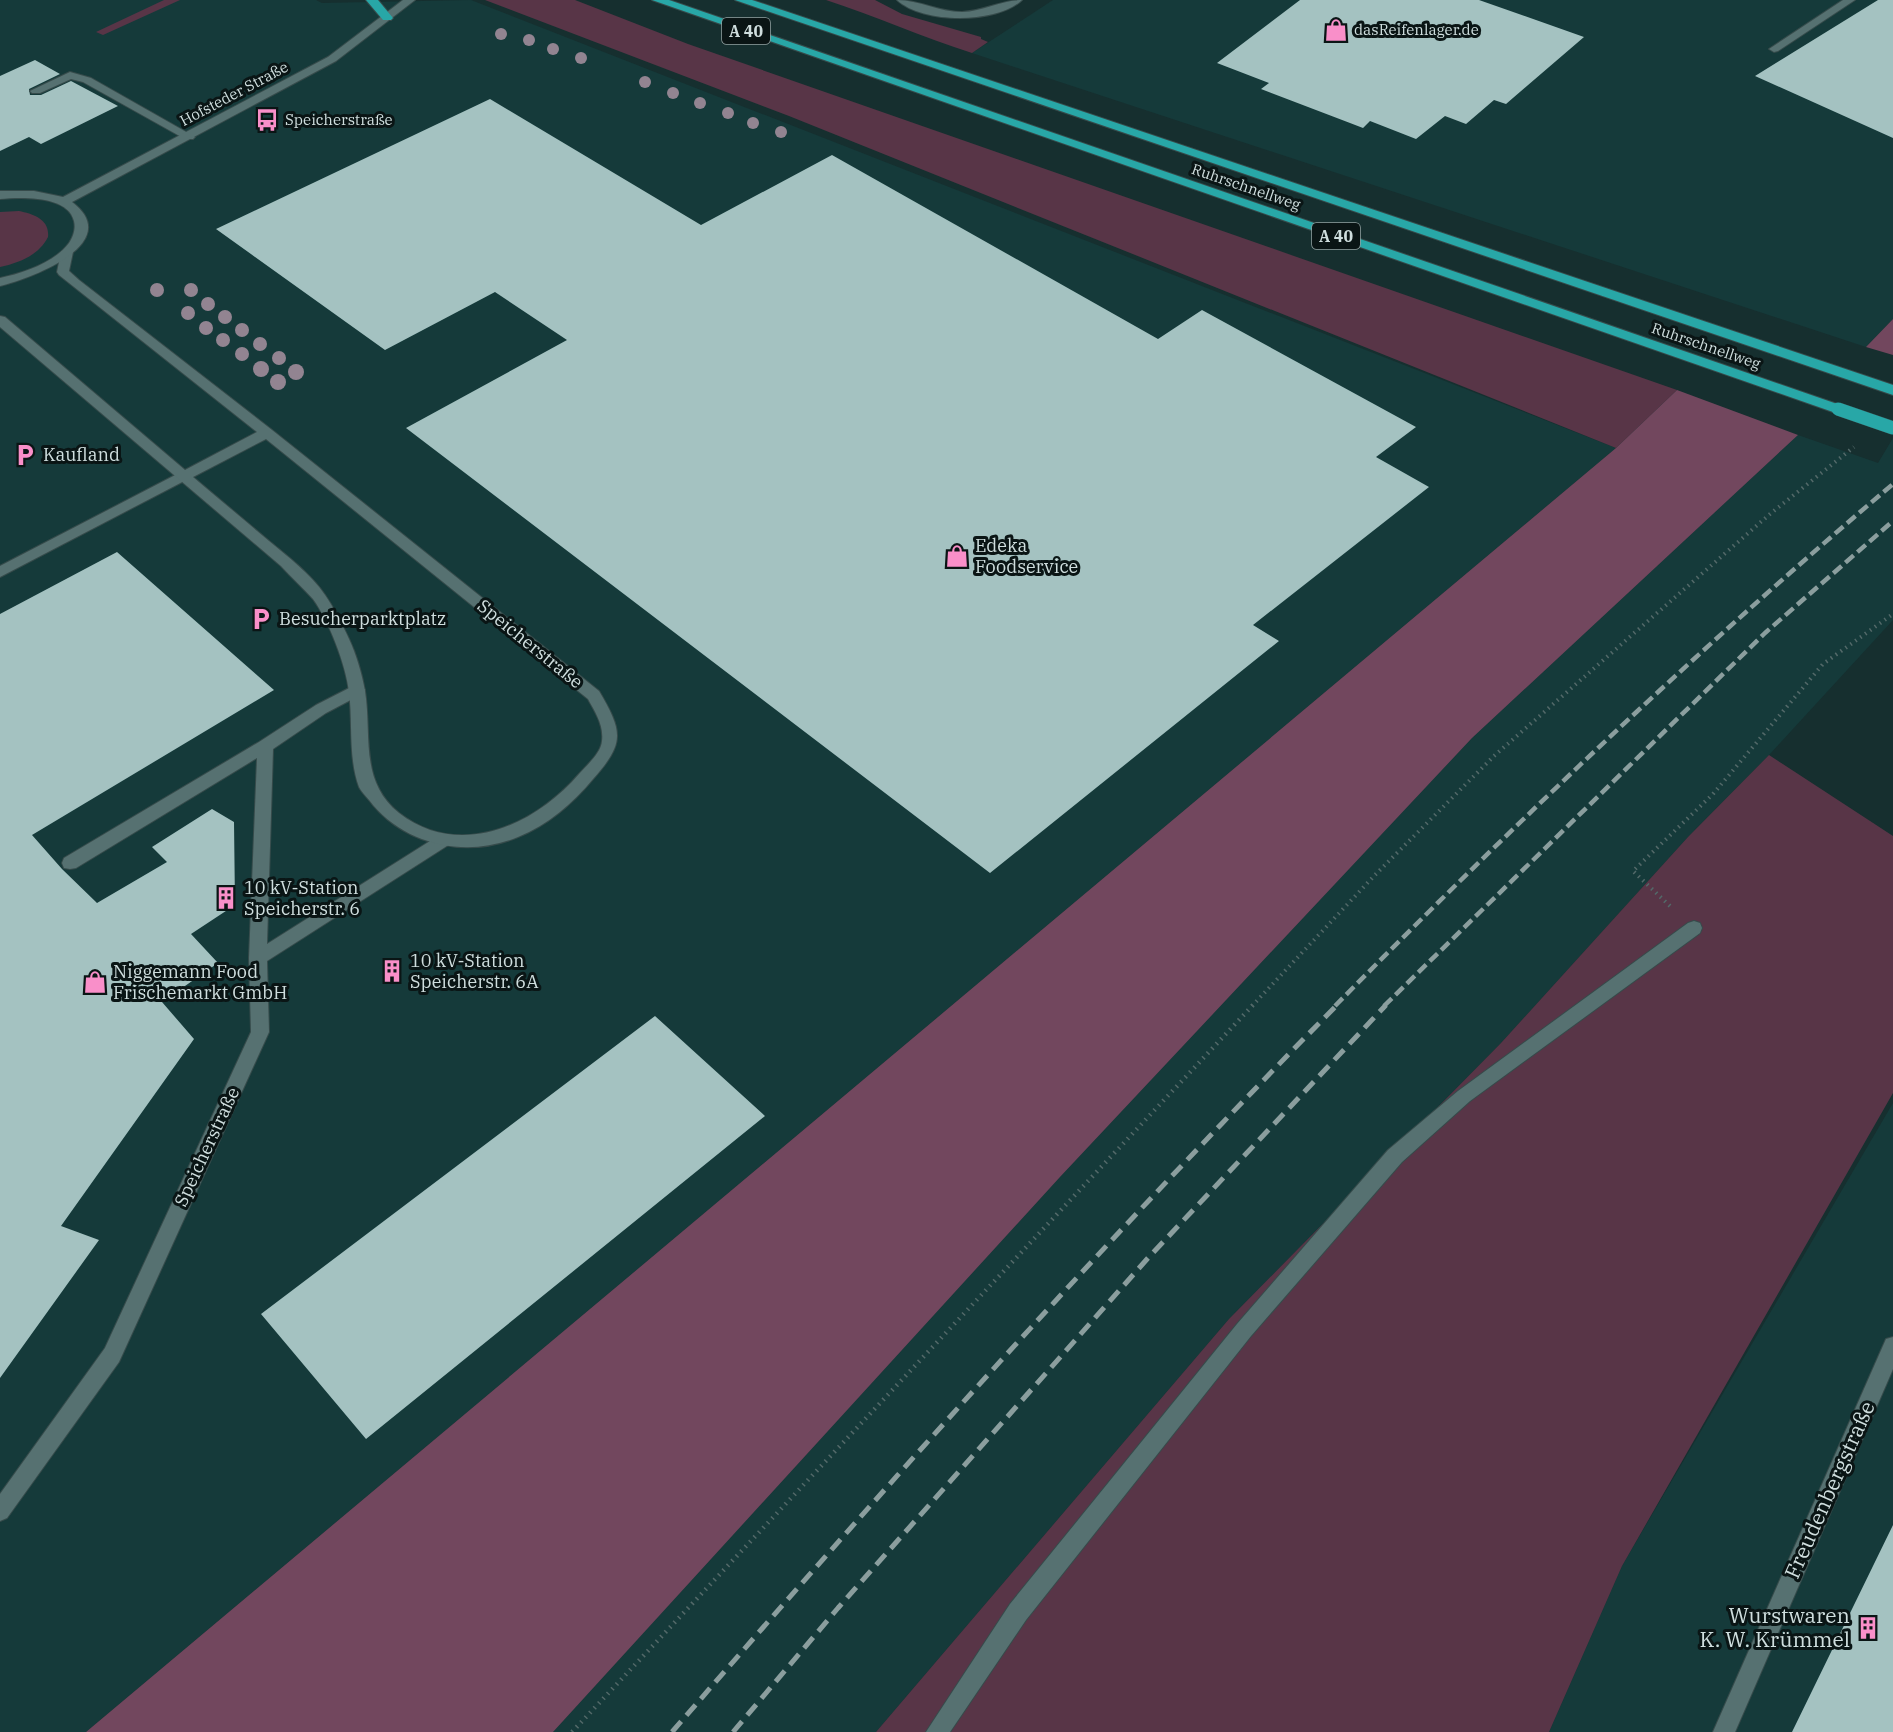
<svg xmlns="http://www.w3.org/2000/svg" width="1893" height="1732" font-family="'IBM Plex Serif',serif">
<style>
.built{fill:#153a3a}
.green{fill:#583547}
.forest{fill:#72475e}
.building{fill:#a4c2c1}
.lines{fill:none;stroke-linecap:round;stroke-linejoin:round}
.service-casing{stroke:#364b4b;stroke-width:2}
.minor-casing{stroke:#364b4b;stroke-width:2}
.tertiary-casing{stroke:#364b4b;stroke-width:2}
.motorway-casing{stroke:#364b4b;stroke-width:2}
.path-far1{stroke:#536969;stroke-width:4;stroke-dasharray:1.5 4.5;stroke-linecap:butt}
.path{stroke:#536969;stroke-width:4.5;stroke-dasharray:1.5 5;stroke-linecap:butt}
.service{fill:#567171;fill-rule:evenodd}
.minor{fill:#567171;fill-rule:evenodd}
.tertiary{fill:#567171;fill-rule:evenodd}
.motorway{fill:#28a7a7;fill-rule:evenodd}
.rail-far1{stroke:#8b9e9e;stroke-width:4.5;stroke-dasharray:11 5;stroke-linecap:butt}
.rail{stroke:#8b9e9e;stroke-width:5;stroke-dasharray:14 8;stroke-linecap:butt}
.motorway-bridge-casing{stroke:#364b4b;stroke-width:14;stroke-linecap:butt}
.motorway-bridge{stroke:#28a7a7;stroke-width:13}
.tree{fill:#928491}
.labels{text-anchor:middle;stroke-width:6;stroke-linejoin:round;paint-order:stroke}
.far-poi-label{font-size:15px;fill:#cfdede;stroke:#0a1515;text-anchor:start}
.far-street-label{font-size:15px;fill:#cfdede;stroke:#0a1515}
.shield{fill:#0a1515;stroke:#94a2a2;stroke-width:1.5}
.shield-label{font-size:16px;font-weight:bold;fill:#cfdede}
.poi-label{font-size:18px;fill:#cfdede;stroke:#0a1515;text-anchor:start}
.street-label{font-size:18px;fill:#cfdede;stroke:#0a1515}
.near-street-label{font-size:21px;fill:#cfdede;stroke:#0a1515}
.near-poi-label{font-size:21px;fill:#cfdede;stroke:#0a1515;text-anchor:end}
</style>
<rect width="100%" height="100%" fill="#162f2f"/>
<path class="built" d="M0,0H316L322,3L471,0L1616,448L86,1732H0Z
M1053,0H1893V319L1866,347L972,53Z
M1798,435L1878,463L1893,438V620L1769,755L1688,837L1501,1043L1229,1319L876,1732H553L1060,1177L1472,738Z
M1893,1103V1732H1549L1622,1566Z"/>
<path class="green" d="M164,0H180L103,35L96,32Z
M485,0H575L688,44L1677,390L1616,448L789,116Z
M826,0H875L902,14L981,37V39L988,42L972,53C922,37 875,16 826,0Z
M19,211C33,214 50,219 48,237C39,255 19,263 0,267V212Z
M1769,755L1893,836V1093L1622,1566L1549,1732H876L1229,1319L1501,1043L1688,837Z"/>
<path class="forest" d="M1893,319V355L1866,347Z
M1677,390L1798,435L1472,738L1060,1177L553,1732H86L1616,448Z"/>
<path class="building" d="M1300,0H1479L1584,37L1506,104L1494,100L1466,124L1445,116L1416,139L1370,121L1363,128L1350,123L1261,89L1269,83L1217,63Z
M1878,0H1893V138L1755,76Z
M35,60L60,74L29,89L30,95H41L71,81L118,106L41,144L29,137L0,151V76Z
M490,99L701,225L832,155L1158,339L1202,310L1416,427L1376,457L1429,487L1253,625L1279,641L990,873L406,428L567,340L495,292L385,350L216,229Z
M117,552L274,690L32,835L62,869L97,903L167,862L152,847L212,809L234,822L235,905L191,934L218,963L162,1002L194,1039L61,1226L99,1240L0,1378V614Z
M655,1016L765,1116L366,1439L261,1314Z
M1893,1525V1732H1792Z"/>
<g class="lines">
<g class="service-casing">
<path id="service" d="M1843,0H1855L1778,51L1774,52L1769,49Z
M70,72L91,78L195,137L193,139H185L83,82L71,79L40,93H32L30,91Z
M183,471L190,476L188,479L0,577V566Z
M357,684L362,686L365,690L362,694L326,713L273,749L267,944L438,836L444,834L450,836L452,840L450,844L267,961L269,1032L119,1362L7,1518L0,1521V1494L105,1348L251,1032L249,958L257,758L76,868L70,869L64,868L62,863L64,858L259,742L316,705Z
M1694,921L1700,923L1702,928L1700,933L1470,1101L1402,1162L1251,1336L1026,1620L950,1732H926L1010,1604L1237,1324L1388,1150L1458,1091L1688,923Z"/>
</g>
<g class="minor-casing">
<path id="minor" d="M897,0C919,0 939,12 962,12C984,11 1002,0 1022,0C997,24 923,24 897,0Z
M67,248L73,252L69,271L79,280L272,430L599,691C623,732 625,743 593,779C573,803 548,825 518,837C468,858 408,846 373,805C369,799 362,793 359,787C348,757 353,722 349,692C346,665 329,621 313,599C303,588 291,577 281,566L0,327V316L5,317L185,470L257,432L59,275L57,272L61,252ZM266,439L588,699C595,712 604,725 602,741C601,753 587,765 579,774C535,825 460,860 399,813C359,781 372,735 365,691C362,674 356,654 349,639C342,624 334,608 325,595C311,574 288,557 269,541C244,520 218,498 193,477Z
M1893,1337V1369L1735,1732H1713L1886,1339Z"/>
</g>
<g class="tertiary-casing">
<path id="tertiary" d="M403,0H415L336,61L72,202C126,243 30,279 0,286V278C23,273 54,263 69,243C73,237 76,229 74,221C68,195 20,197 0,199V191H34L63,197L328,57Z"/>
</g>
<g class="motorway-casing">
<path id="motorway" d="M366,0H378L393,18L391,20H383Z
M652,0H669L1843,406L1845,409L1838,414L1833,412Z
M735,0H752L1893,385V395Z"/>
</g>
<path class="path-far1" d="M1670,906L1633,871L1713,794L1823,664L1893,614
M1252,1006L1374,876L1494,756L1770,514L1854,447"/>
<path class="path" d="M572,1732L1253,1005"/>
<use href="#service" class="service"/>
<use href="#minor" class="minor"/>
<use href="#tertiary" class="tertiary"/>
<use href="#motorway" class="motorway"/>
<path class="rail-far1" d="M1335,1006C1514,824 1698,649 1893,484
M1384,1006L1765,633L1893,521"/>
<path class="rail" d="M672,1732C887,1484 1106,1239 1337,1005
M733,1732L838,1608L1148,1258L1386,1005"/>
<g class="motorway-bridge-casing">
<path id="motorway-bridge" d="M1838,409L1893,428"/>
</g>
<use href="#motorway-bridge" class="motorway-bridge"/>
</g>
<g class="tree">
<circle cx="501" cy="34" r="6"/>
<circle cx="529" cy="40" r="6"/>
<circle cx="553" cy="49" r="6"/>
<circle cx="581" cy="58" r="6"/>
<circle cx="645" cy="82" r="6"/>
<circle cx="673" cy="93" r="6"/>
<circle cx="700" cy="103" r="6"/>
<circle cx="728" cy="113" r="6"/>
<circle cx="753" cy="123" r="6"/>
<circle cx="781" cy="132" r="6"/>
<circle cx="157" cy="290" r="7"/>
<circle cx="191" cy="290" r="7"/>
<circle cx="208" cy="304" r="7"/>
<circle cx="188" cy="313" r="7"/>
<circle cx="225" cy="317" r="7"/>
<circle cx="206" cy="328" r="7"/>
<circle cx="242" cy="330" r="7"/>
<circle cx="223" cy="340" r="7"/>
<circle cx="260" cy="344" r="7"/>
<circle cx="242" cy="354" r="7"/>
<circle cx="279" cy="358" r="7"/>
<circle cx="261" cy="369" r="8"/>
<circle cx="296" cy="372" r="8"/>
<circle cx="278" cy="382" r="8"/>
</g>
<defs>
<g id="shop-bare" transform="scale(1.8)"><path d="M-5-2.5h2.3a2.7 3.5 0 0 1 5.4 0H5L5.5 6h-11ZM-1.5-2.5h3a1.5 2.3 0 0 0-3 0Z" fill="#f98fc9" stroke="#0a1515" stroke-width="2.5" paint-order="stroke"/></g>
<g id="bus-bare" transform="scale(1.8)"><path d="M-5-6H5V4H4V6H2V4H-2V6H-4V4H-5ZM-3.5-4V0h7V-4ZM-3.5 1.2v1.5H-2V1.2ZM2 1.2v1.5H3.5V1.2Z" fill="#f98fc9" stroke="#0a1515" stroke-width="2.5" paint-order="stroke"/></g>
<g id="parking-bare" transform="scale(1.8)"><path d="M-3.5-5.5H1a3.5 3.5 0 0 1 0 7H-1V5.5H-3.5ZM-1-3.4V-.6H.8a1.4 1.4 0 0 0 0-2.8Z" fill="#f98fc9" stroke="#0a1515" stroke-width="2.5" paint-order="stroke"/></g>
<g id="building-bare" transform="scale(1.8)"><path d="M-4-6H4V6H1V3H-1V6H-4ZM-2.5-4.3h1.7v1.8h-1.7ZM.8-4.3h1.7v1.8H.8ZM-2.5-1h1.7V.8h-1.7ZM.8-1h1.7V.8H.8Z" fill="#f98fc9" stroke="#0a1515" stroke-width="2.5" paint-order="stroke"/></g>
</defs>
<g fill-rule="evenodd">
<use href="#shop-bare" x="1336" y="30"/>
<use href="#bus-bare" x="267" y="120"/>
<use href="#parking-bare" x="25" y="455"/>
<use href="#shop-bare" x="957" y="556"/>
<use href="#parking-bare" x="261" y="619"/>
<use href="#building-bare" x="226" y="898"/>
<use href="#building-bare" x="392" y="971"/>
<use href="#shop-bare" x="95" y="982"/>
<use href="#building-bare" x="1868" y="1628"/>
</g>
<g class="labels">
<g class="far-poi-label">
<text x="1354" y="35">dasReifenlager.de</text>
<text x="285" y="125">Speicherstraße</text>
</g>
<g class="far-street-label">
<text transform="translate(234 94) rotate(-28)" y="5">Hofsteder Straße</text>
<text transform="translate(1246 187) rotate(19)" y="5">Ruhrschnellweg</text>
<text transform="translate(1706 346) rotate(19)" y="5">Ruhrschnellweg</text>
</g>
<g class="shield">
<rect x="722" y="18" width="48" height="26" rx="4.5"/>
<rect x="1312" y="223" width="48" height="26" rx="4.5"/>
</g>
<g class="shield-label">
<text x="746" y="37">A 40</text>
<text x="1336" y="242">A 40</text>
</g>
<g class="poi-label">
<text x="43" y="461">Kaufland</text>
<text x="975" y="552">Edeka<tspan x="975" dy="21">Foodservice</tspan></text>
<text x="279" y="625">Besucherparktplatz</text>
<text x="244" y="894">10 kV-Station<tspan x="244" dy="21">Speicherstr. 6</tspan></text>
<text x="410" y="967">10 kV-Station<tspan x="410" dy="21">Speicherstr. 6A</tspan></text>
<text x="113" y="978">Niggemann Food<tspan x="113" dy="21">Frischemarkt GmbH</tspan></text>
</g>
<g class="street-label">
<text transform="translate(530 644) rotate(39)" y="6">Speicherstraße</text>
<text transform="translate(207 1147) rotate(-65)" y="6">Speicherstraße</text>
</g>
<g class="near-street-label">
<text transform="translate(1830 1490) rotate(-66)" y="7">Freudenbergstraße</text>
</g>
<g class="near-poi-label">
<text x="1850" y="1623">Wurstwaren<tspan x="1850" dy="24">K. W. Krümmel</tspan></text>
</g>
</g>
</svg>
